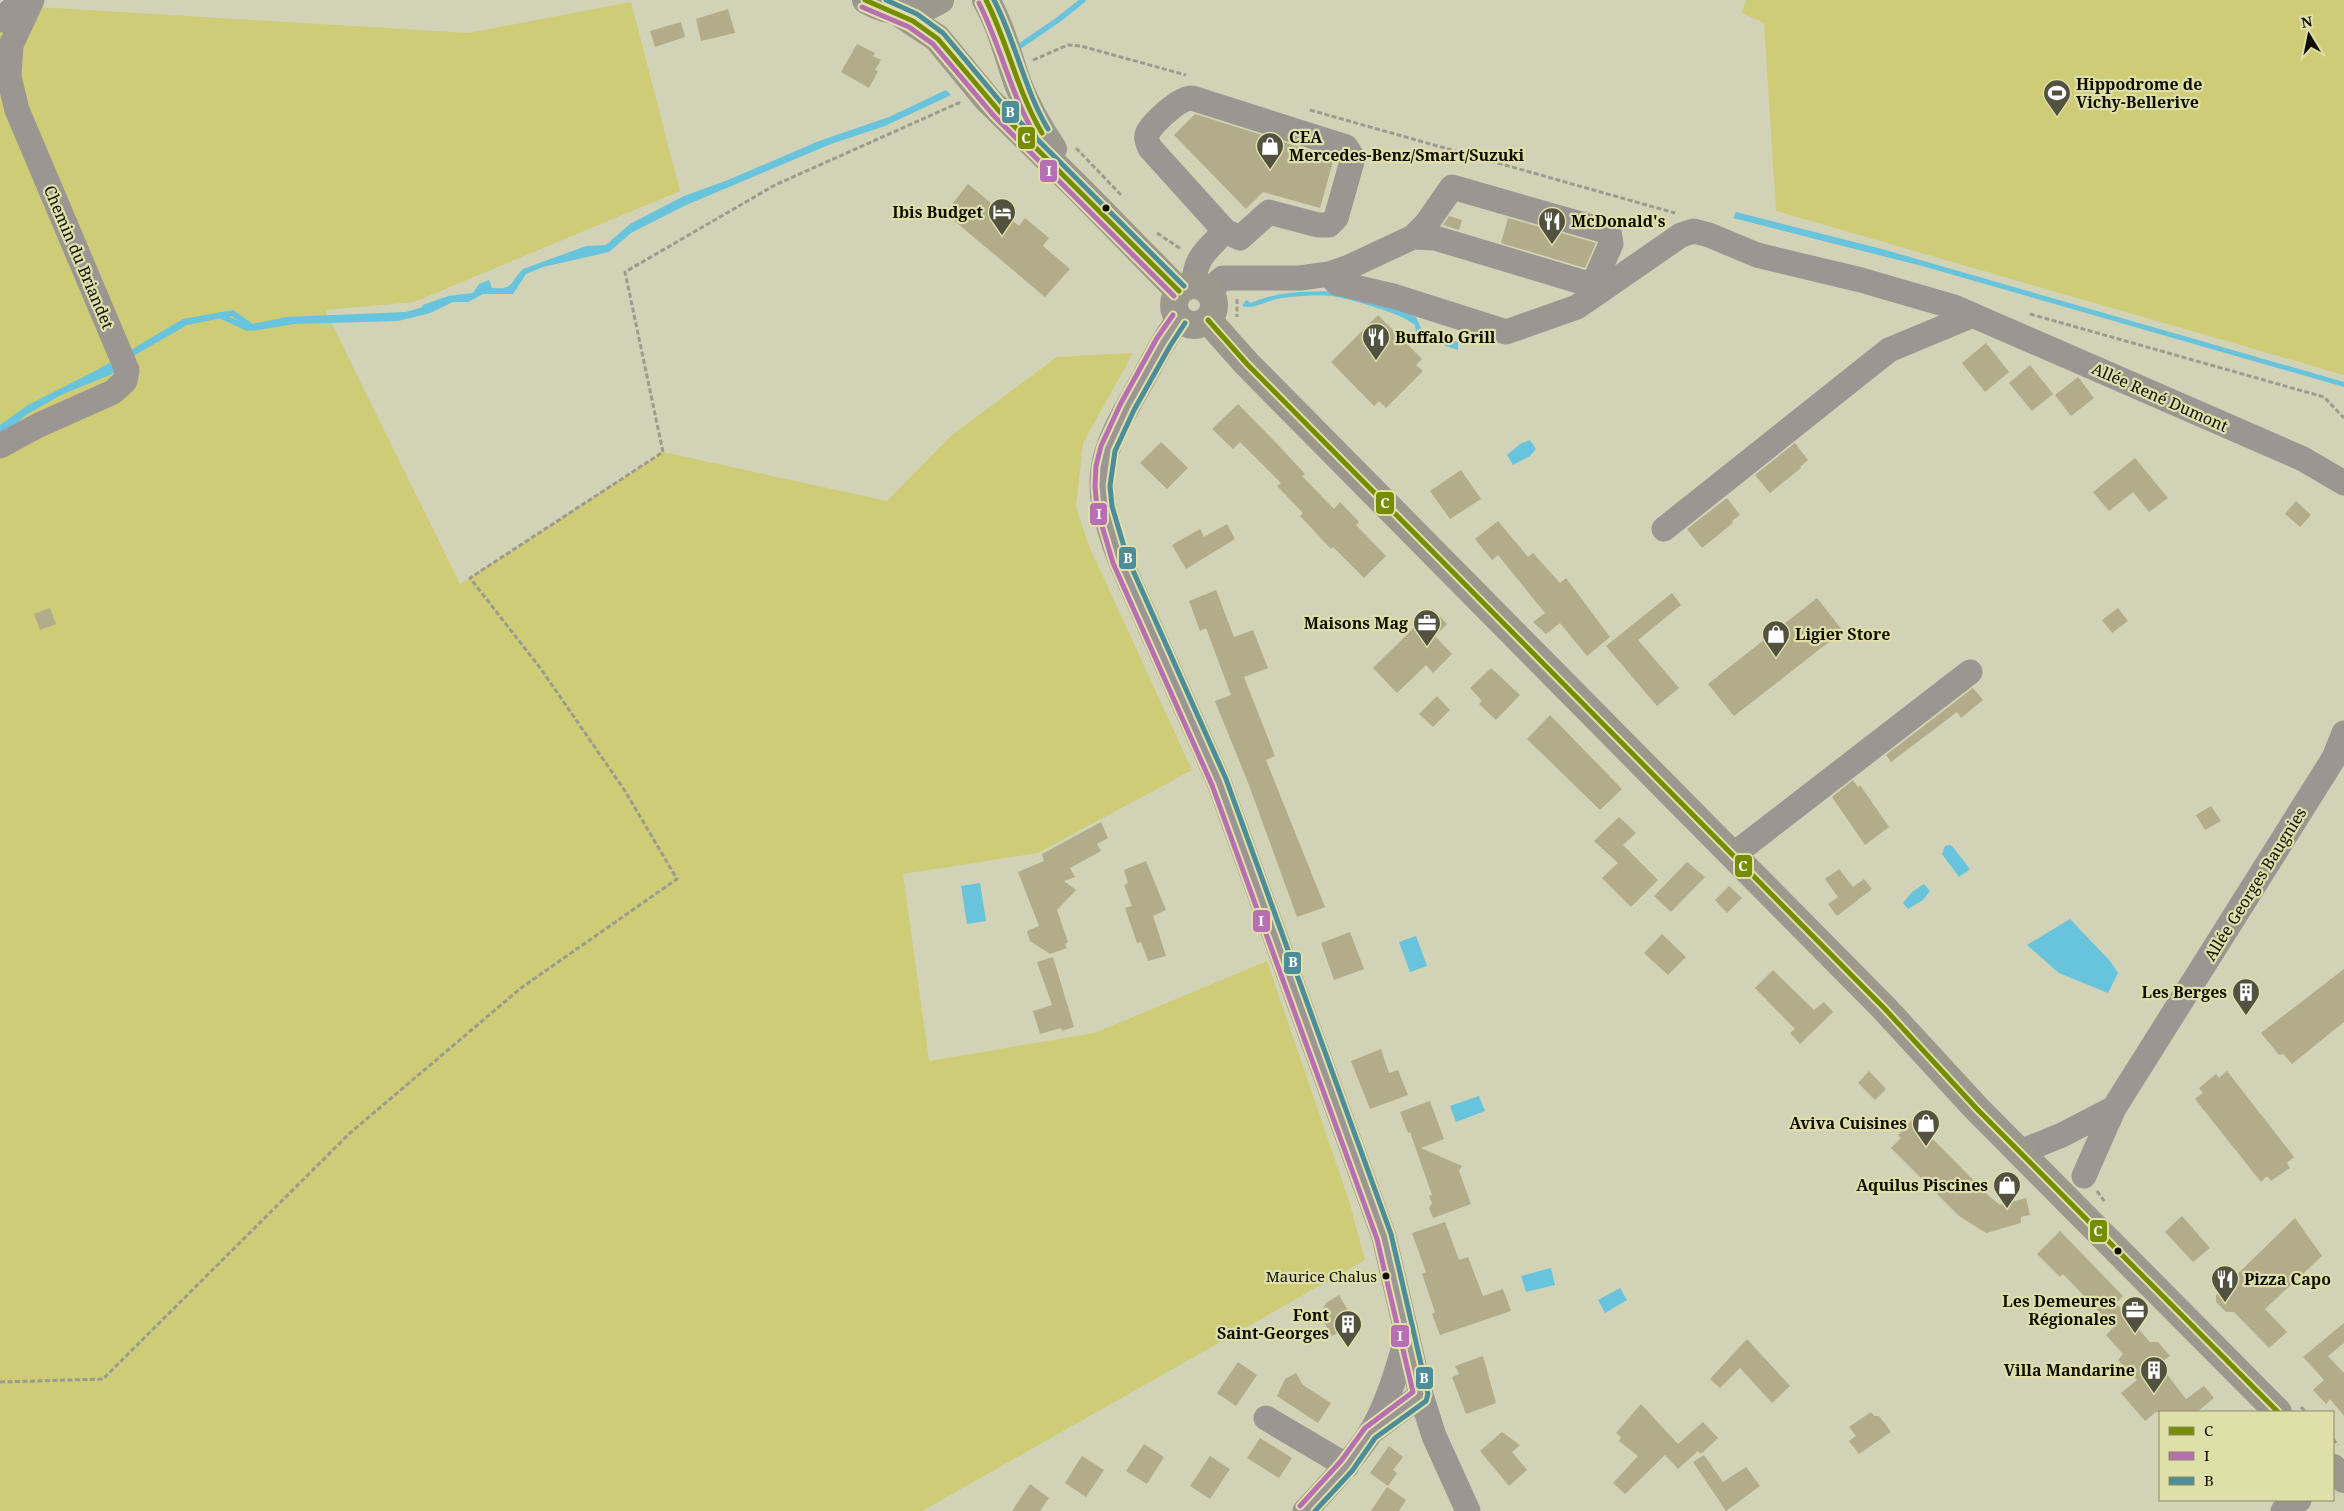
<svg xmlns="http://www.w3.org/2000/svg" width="2344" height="1511" font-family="'Noto Serif',serif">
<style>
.green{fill:#cecc76}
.water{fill:#68c3dc}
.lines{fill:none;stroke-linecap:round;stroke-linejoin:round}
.stream{stroke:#68c3dc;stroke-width:5.5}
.building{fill:#b3ac8b}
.path{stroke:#9d9b8f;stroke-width:3;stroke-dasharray:5 2.5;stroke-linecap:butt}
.minor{stroke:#9c9692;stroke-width:25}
.major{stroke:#9c988d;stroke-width:28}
.bus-1-casing{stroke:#dedfa9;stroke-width:9}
.bus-2-casing{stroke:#dedfa9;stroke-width:9}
.bus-3-casing{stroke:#dedfa9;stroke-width:9}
.bus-1{stroke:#768c01;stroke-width:5}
.bus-2{stroke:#b76fb2;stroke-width:5}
.bus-3{stroke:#4c8d99;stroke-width:5}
.bus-dot{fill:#0e0d00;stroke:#dedfa9;stroke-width:2}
.labels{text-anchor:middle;stroke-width:4.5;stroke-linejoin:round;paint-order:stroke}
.bus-label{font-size:15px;fill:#0e0d00;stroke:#dedfa9;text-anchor:end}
.poi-label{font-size:16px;font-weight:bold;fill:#0e0d00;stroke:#dedfa9;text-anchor:end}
.street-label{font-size:16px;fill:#0e0d00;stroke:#dedfa9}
.line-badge{stroke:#dedfa9;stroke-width:2}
.badge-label{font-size:14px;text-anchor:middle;font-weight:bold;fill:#fff}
</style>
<rect width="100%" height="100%" fill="#d2d2b6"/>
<path class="green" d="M1746,0H2344V375L1776,211L1764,23L1742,13Z
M631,2L680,191L414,302L325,310L460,584L663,452L887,501L952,435L1057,357L1133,353L1083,443L1076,507L1089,546L1192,770L1038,853L903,874L929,1061L1095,1033L1267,961L1349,1201L1365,1260L922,1511H0V27L38,7L468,33Z"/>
<path class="water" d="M946,90L951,95L885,126L831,144L684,206L631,233L609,252L543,267L526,274L513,294H483L468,302H453L430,313L398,321L294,324L252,331L232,316L187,325L123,362L112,374L61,395L26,415L0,439V425L28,405L97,370L183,319L233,310L253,324L286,317L406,312L437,303L448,296L473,293L479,284L489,280L492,288C514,290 510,282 523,269L586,246L606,245L630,224L684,196L728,180L819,141L889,117Z
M1736,212L1882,249L2344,382V387L1922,266L1733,218Z
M1333,291L1386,305L1416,317L1423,333L1458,342V350L1419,337L1416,333L1415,325C1401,313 1350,299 1332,296C1316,294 1297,296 1282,298C1266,300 1256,310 1242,306L1246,300L1251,303C1278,291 1304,292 1333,291Z
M1530,440L1536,449L1530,456L1513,465L1507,455L1520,444Z
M1949,845L1952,846L1970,869L1959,877L1942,854L1945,846Z
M980,883L986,921L967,924L961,886Z
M1924,884L1930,891L1923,900L1908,909L1903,903L1912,892Z
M2070,919L2110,961L2118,973L2108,993L2059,973L2027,945Z
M1416,936L1427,966L1410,972L1399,942Z
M1479,1096L1485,1111L1456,1122L1450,1106Z
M1551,1268L1555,1285L1526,1292L1521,1276Z
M1620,1288L1627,1300L1605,1313L1598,1300Z"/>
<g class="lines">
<path class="stream" d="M1017,48L1058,20L1083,0
M425,307L445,300
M219,315L247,328L253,327"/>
</g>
<path class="building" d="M728,9L735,33L701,41L696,19Z
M681,22L685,37L655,47L650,31Z
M857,44L875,53L873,56L881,60L875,70L878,71L869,88L841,72Z
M1195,114L1334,158L1320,208L1263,192L1246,209L1174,135Z
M968,184L1019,226L1025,218L1049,238L1043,246L1070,269L1045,297L945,213Z
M1449,216L1462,220L1459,230L1443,225Z
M1508,218L1596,243L1585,268L1501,243Z
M1378,315L1422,359L1416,365L1423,371L1386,408L1379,401L1374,406L1331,362Z
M1986,343L2009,372L1985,392L1962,363Z
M2030,365L2053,394L2032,411L2009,383Z
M2078,377L2094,398L2071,416L2055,395Z
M1238,404L1280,447L1305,474L1302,476L1334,509L1340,502L1359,522L1356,525L1386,556L1364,578L1333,547L1331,549L1300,516L1303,513L1277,486L1281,483L1240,442L1233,449L1212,429Z
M1161,442L1188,468L1167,489L1140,463Z
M1795,443L1808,460L1800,467L1801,468L1770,493L1755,475Z
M2135,458L2168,498L2149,512L2133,492L2109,511L2093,492Z
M1461,470L1481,499L1450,519L1430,491Z
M1727,498L1740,515L1732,521L1733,523L1702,548L1687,529Z
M2296,501L2311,515L2300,527L2285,514Z
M1498,521L1528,557L1533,553L1560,583L1566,578L1610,637L1587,656L1560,623L1546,634L1533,622L1545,613L1498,555L1492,560L1475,539Z
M1227,524L1235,539L1186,569L1172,545L1200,529L1204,537Z
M1216,590L1234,637L1253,630L1268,668L1244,677L1275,756L1266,760L1325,907L1297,917L1249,785L1215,701L1231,695L1206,628L1200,631L1189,601Z
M1672,593L1681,605L1638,640L1679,688L1657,706L1606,646Z
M1817,598L1843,631L1734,716L1708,684Z
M50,608L56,624L40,630L34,614Z
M2118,608L2128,621L2112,633L2102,620Z
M1433,609L1447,624L1435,636L1452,654L1433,673L1426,665L1397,693L1373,668Z
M1491,668L1520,695L1496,720L1479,704L1482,701L1470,688Z
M1973,688L1983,700L1961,718L1957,712L1891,762L1886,755Z
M1437,696L1450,710L1433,727L1419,714Z
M1550,715L1622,789L1600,810L1527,739Z
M1853,780L1858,787L1860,785L1889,827L1865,845L1832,797Z
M2211,806L2221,821L2205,830L2196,815Z
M1619,817L1636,833L1623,845L1658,880L1631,907L1602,878L1618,863L1594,841Z
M1101,822L1108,838L1097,844L1101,851L1070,868L1075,877L1064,881L1076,890L1057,910L1068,942L1065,944L1067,948L1050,954L1030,941L1027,931L1039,926L1018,872L1044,861L1042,854Z
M1146,861L1166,910L1153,916L1166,956L1148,961L1141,942L1137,943L1125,908L1132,906L1124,885L1128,883L1124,870Z
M1687,862L1705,877L1671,912L1654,896Z
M1839,869L1853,887L1864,879L1872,889L1837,916L1828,904L1838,897L1825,879Z
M1729,886L1742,898L1727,913L1715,900Z
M1350,932L1364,969L1334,980L1321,943Z
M1662,934L1686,957L1668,975L1644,953Z
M1053,957L1074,1027L1062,1031L1061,1028L1040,1034L1033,1011L1052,1005L1037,962Z
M2344,969V1022L2292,1064L2283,1054L2279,1055L2261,1033Z
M1773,970L1814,1010L1824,1002L1833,1012L1800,1044L1790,1033L1795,1029L1755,988Z
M1381,1049L1389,1073L1398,1070L1408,1095L1370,1109L1351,1061Z
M1869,1071L1886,1089L1875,1100L1858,1083Z
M2227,1071L2294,1157L2287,1163L2290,1168L2271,1181L2267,1176L2261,1182L2195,1099L2203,1093L2199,1088L2216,1074L2219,1078Z
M1430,1101L1444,1139L1421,1148L1462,1166L1459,1171L1471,1204L1433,1218L1429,1208L1432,1203L1429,1196L1432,1195L1410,1132L1408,1133L1400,1112Z
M1913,1119L1990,1197L2000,1205L2026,1198L2030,1215L2021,1217V1223L1986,1233L1959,1216L1891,1148L1901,1138L1898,1135Z
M2182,1216L2210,1248L2193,1262L2165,1232Z
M2295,1218L2322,1256L2265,1309L2287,1332L2269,1348L2234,1312H2226L2216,1302V1295Z
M1445,1222L1459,1260L1468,1257L1483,1296L1503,1289L1511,1311L1440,1335L1432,1314L1435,1312L1422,1274L1426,1272L1412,1233Z
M2060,1231L2123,1296L2116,1303L2150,1342H2158L2170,1356L2159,1364L2186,1399L2204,1386L2214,1398L2197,1412H2156L2145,1421L2121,1393L2137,1380L2118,1360L2123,1354L2106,1335L2114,1327L2063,1274L2060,1277L2037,1254Z
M1339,1295L1355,1323L1332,1336L1320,1315L1326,1303Z
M2344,1323V1343L2328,1356L2344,1373V1416L2330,1399L2326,1404L2313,1390L2324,1380L2303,1357Z
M1747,1339L1790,1386L1772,1403L1740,1368L1720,1388L1710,1379Z
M1483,1356L1496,1403L1466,1414L1452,1377L1459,1374L1455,1366Z
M1238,1362L1257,1375L1236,1406L1217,1393Z
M1296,1373L1303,1385L1331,1403L1318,1423L1277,1396L1285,1379Z
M1641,1404L1678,1444L1703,1422L1718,1438L1701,1454L1698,1451L1678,1469L1665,1455L1625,1494L1613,1483L1638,1456L1619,1441L1621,1437L1616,1433Z
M1871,1412L1874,1416H1879L1891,1432L1859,1454L1849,1441L1856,1436L1849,1427Z
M1502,1432L1520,1445L1512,1452L1527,1470L1509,1486L1480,1451Z
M1260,1438L1292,1458L1279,1478L1247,1458Z
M1144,1444L1164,1457L1147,1484L1126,1471Z
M1389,1446L1403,1457L1393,1470L1397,1473L1388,1486L1370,1473Z
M1704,1455L1723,1482L1746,1467L1760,1486L1726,1511L1693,1462Z
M1082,1456L1104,1470L1086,1497L1065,1483Z
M1210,1456L1230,1469L1210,1499L1190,1486Z
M1030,1484L1049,1498L1040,1511H1012Z
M1387,1487L1406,1500L1399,1511H1371Z"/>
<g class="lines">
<path class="path" d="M1033,60L1068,45L1081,46L1186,75
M1310,110L1675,213
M1076,148L1122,196
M1157,233L1181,249
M1237,299V317
M2030,314L2324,397L2344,418
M2097,1191L2105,1202
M0,1382L103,1379L350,1133L521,988L677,879L625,791L541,669L470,578L663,452L625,272L775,185L945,109L959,103L962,104
M2301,1407L2306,1412
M2333,1439L2338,1445"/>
<path class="minor" d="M0,20L23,0
M1329,274L1337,283L1393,296L1506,332L1577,307L1681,235L1694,231L1709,235L1757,255L1861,280L1954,307L2303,459L2344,483
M1194,285C1194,258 1207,250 1225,231L1150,148C1148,143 1145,138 1148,132C1155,121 1179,98 1192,98L1346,147L1353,158L1336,218L1329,225H1318L1269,212L1240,238L1225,231
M1208,291L1223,278H1300L1329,274L1349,267L1413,237L1427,223L1452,187L1609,232L1611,244L1595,280L1585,283L1435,238L1413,237
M1179,319C1164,338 1153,361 1142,381C1099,456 1089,477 1120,560L1219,782L1384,1237L1421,1395L1434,1436L1468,1511
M0,446L39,425L113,392L125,381L127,370L17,110L9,77L11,45L32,0
M1664,529L1889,350L1973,315
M1733,855L1970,672
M2020,1152L2062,1135L2114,1108
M2084,1176L2114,1108L2334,758L2344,733
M1266,1418L1347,1466
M1370,1433L1421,1395
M1305,1511C1328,1487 1350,1463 1369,1435C1386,1409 1398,1369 1406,1339
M2283,1511L2299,1500"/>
<path class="major" d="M866,0C891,14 916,15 940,0
M986,0C1001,26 1008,56 1018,84C1027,107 1039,128 1053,149
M898,12L937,38L988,100L1078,188L1179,291
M1174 305a20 20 0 1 1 40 0a20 20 0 1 1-40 0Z
M1208,320L1247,364L1884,1008L1977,1109L2278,1412
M2333,1468L2344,1479"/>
<g class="bus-1-casing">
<path id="bus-1" d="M865,0L913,21L938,39L999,111L1179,291
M986,0C1008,43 1017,91 1042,133
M1208,320L1247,364L1884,1008L1977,1109L2278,1412"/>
</g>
<g class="bus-2-casing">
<path id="bus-2" d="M979,3C1001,47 1011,95 1036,137
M862,7L909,27L933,44L994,116L1174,296
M1173,315L1157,338L1121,403L1101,446L1096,466L1095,486L1097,509L1113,563L1212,785L1377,1239L1413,1392L1365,1428L1341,1461L1300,1506"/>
</g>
<g class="bus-3-casing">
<path id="bus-3" d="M886,0L917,14L943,33L1004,106L1184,286
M994,0C1016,42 1024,89 1048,129
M1185,323L1170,346L1134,410L1115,451L1110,486L1112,506L1127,557L1226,779L1391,1234L1428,1394L1426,1401L1375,1438L1352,1471L1315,1511"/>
</g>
<use href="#bus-1" class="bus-1"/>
<use href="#bus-2" class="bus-2"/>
<use href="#bus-3" class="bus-3"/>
</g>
<defs>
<g id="stadium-pin" transform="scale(1.4375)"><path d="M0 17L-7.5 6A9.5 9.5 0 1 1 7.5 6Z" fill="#535240" stroke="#dedfa9"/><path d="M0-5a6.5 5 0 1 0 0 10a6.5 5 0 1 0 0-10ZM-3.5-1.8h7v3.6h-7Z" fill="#fff"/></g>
<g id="shop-pin" transform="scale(1.4375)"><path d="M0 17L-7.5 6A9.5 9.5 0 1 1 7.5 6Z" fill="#535240" stroke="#dedfa9"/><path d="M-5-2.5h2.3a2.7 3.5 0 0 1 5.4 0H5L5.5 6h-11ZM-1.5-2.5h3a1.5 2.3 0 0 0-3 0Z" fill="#fff"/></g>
<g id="hotel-pin" transform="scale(1.4375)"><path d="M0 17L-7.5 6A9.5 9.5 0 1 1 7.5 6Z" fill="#535240" stroke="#dedfa9"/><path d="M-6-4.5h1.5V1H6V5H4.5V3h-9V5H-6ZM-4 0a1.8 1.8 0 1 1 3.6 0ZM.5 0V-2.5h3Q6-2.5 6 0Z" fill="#fff"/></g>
<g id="restaurant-pin" transform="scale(1.4375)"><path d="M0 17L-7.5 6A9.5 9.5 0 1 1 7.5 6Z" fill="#535240" stroke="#dedfa9"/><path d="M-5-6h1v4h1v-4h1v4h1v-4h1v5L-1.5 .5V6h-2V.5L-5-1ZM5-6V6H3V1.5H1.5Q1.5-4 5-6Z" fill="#fff"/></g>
<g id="office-pin" transform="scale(1.4375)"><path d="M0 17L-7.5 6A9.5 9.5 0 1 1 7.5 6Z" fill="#535240" stroke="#dedfa9"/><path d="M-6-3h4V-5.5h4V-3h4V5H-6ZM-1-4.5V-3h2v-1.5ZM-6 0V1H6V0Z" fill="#fff"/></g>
<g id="building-pin" transform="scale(1.4375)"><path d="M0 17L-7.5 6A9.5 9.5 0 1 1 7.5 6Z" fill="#535240" stroke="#dedfa9"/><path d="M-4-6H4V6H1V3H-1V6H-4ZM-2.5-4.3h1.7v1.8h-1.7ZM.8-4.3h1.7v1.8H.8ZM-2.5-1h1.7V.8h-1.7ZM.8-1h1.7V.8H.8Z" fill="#fff"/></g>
</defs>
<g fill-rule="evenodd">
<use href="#stadium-pin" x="2057" y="93"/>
<use href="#shop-pin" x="1270" y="146"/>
<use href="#hotel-pin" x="1002" y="212"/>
<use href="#restaurant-pin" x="1552" y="221"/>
<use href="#restaurant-pin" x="1376" y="337"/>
<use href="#office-pin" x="1427" y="623"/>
<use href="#shop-pin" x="1776" y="634"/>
<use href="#building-pin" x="2246" y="992"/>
<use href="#shop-pin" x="1926" y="1123"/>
<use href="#shop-pin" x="2007" y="1185"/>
<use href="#restaurant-pin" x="2225" y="1279"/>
<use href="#office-pin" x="2135" y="1310"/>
<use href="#building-pin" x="1348" y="1324"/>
<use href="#building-pin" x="2154" y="1370"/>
</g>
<g class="bus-dot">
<circle cx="1106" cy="208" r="4.5"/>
<circle cx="2118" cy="1251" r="4.5"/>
<circle cx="1386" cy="1276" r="4.5"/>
</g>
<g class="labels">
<g class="bus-label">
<text x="1377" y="1282">Maurice Chalus</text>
</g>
<g class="poi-label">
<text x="2076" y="90" text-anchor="start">Hippodrome de<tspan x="2076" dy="18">Vichy-Bellerive</tspan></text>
<text x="1289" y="143" text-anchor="start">CEA<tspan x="1289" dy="18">Mercedes-Benz/Smart/Suzuki</tspan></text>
<text x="983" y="218">Ibis Budget</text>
<text x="1571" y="227" text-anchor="start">McDonald's</text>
<text x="1395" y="343" text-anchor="start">Buffalo Grill</text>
<text x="1408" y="629">Maisons Mag</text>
<text x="1795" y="640" text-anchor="start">Ligier Store</text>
<text x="2227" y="998">Les Berges</text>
<text x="1907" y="1129">Aviva Cuisines</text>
<text x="1988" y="1191">Aquilus Piscines</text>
<text x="2244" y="1285" text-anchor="start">Pizza Capo</text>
<text x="2116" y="1307">Les Demeures<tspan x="2116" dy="18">Régionales</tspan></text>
<text x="1329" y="1321">Font<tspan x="1329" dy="18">Saint-Georges</tspan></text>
<text x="2135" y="1376">Villa Mandarine</text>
</g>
<g class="street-label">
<text transform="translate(79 257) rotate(67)" y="6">Chemin du Briandet</text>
<text transform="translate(2160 397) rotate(24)" y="6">Allée René Dumont</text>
<text transform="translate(2255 884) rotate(-58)" y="6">Allée Georges Baugnies</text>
</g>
</g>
<g class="line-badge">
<rect x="1001" y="100" width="19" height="24" rx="5" fill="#4c8d99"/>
<rect x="1017" y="126" width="19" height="24" rx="5" fill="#768c01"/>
<rect x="1039" y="159" width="19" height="24" rx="5" fill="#b76fb2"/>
<rect x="1375" y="491" width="20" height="24" rx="5" fill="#768c01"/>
<rect x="1089" y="502" width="19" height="24" rx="5" fill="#b76fb2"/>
<rect x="1118" y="546" width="19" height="24" rx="5" fill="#4c8d99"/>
<rect x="1734" y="854" width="19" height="24" rx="5" fill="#768c01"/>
<rect x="1252" y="909" width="19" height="24" rx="5" fill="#b76fb2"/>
<rect x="1283" y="951" width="19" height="24" rx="5" fill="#4c8d99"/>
<rect x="2089" y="1219" width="19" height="24" rx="5" fill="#768c01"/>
<rect x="1390" y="1324" width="20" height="24" rx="5" fill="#b76fb2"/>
<rect x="1415" y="1366" width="19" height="24" rx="5" fill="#4c8d99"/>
</g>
<g class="badge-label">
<text x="1010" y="117">B</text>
<text x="1026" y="143">C</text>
<text x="1049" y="176">I</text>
<text x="1385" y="508">C</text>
<text x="1099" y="519">I</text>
<text x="1128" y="563">B</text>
<text x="1743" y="871">C</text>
<text x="1261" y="926">I</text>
<text x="1293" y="967">B</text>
<text x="2098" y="1236">C</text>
<text x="1400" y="1341">I</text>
<text x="1424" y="1383">B</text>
</g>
<rect x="2159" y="1411" width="175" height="90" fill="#dedfa9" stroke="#8b8b65"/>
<rect x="2169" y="1427" width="25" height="8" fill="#768c01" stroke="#8b8b65"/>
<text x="2204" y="1436" font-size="15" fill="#0e0d00">C</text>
<rect x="2169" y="1452" width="25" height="8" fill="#b76fb2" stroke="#8b8b65"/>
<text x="2204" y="1461" font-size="15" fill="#0e0d00">I</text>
<rect x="2169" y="1477" width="25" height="8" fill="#4c8d99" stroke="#8b8b65"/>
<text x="2204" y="1486" font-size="15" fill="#0e0d00">B</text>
<g transform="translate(2309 35) rotate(350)" stroke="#dedfa9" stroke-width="4" paint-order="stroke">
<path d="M0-4L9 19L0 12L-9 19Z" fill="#0e0d00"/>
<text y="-8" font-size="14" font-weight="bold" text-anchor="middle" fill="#0e0d00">N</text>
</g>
</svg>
